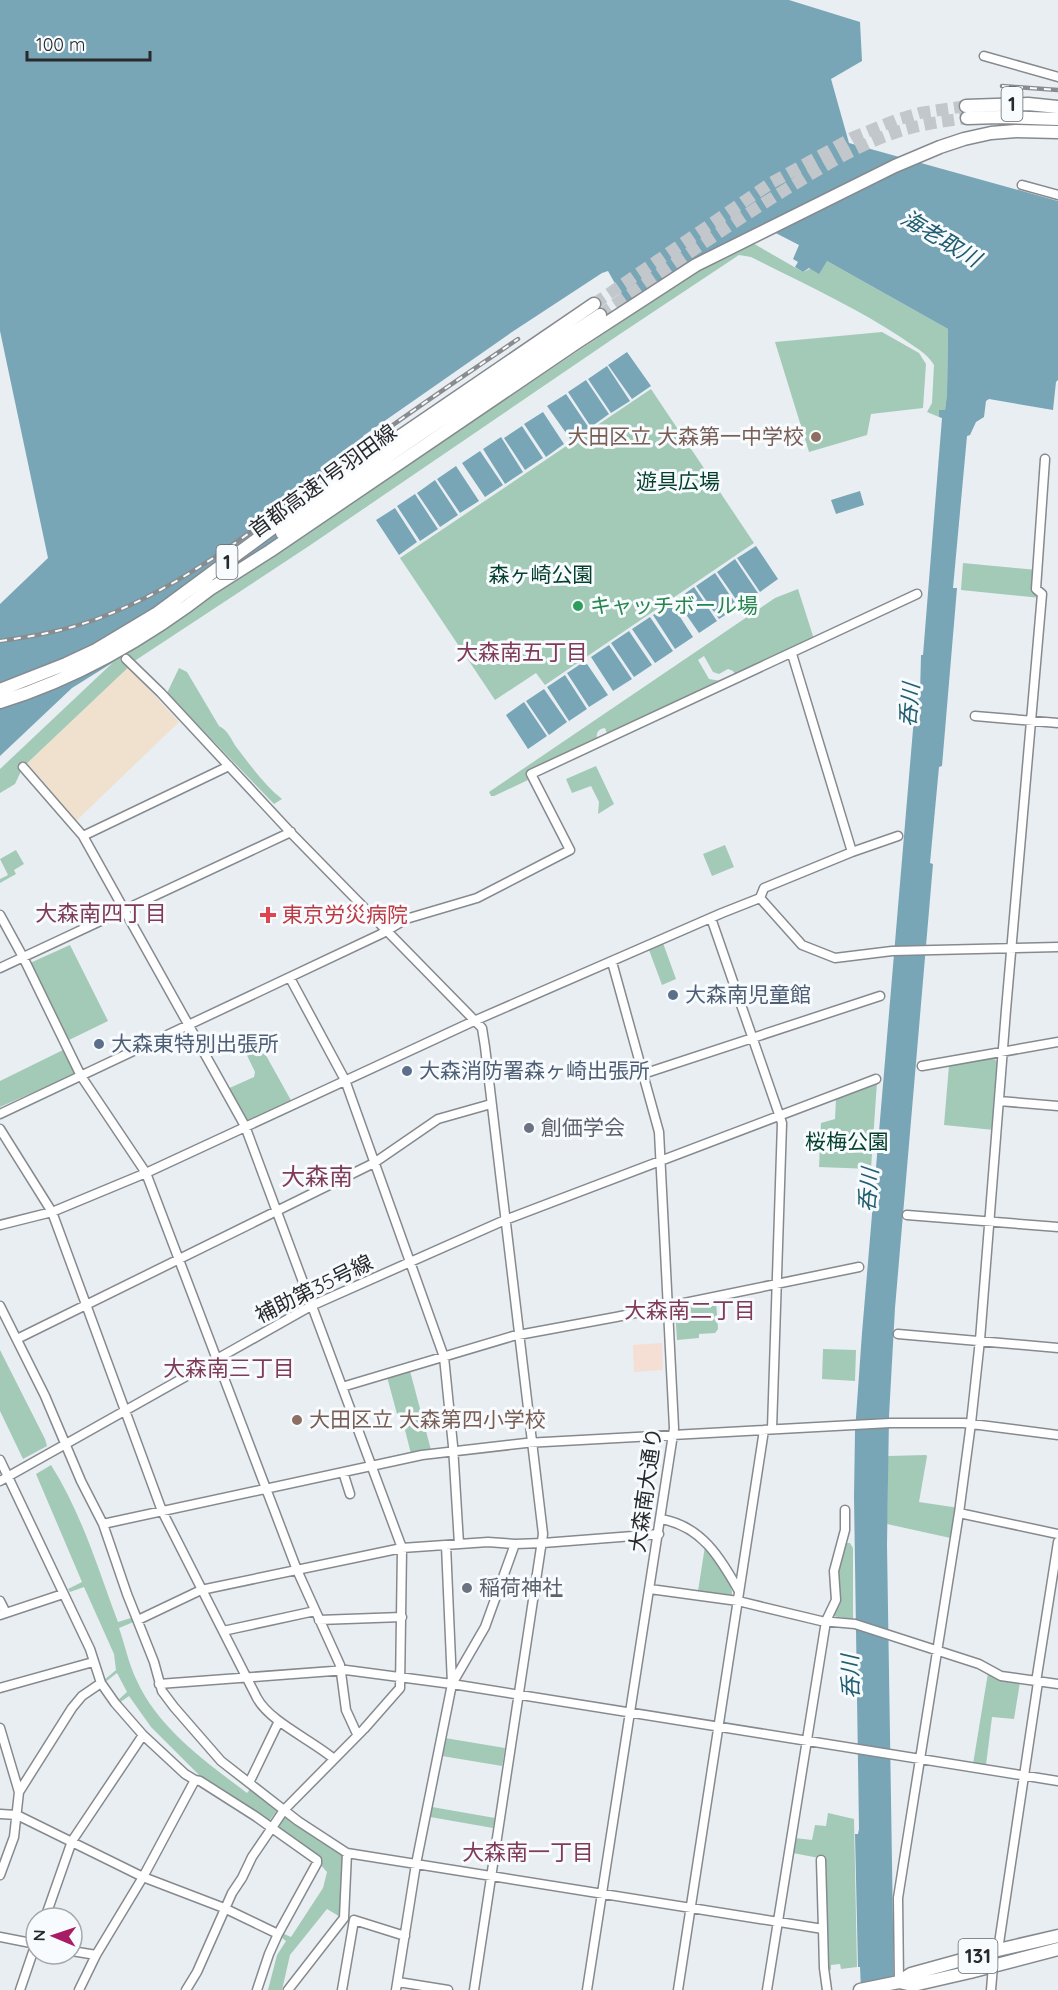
<svg xmlns="http://www.w3.org/2000/svg" width="1058" height="1990" font-family="Quicksand,'Noto Sans JP',sans-serif">
<style>
.commercial{fill:#f5ded3}
.industrial{fill:#f0e1ce}
.green{fill:#a3cab7}
.water{fill:#78a6b6}
.lines{fill:none;stroke-linecap:round;stroke-linejoin:round}
.highway-tunnel{stroke:#c2c7cb;stroke-width:12;stroke-dasharray:12 6;stroke-linecap:butt}
.minor-casing{stroke:#868a8f;stroke-width:11}
.highway-casing{stroke:#868a8f;stroke-width:15}
.minor{stroke:#fff;stroke-width:8}
.highway{stroke:#fff;stroke-width:12}
.rail-casing{stroke:#898c8f;stroke-width:4.5}
.rail{stroke:#f8fbfe;stroke-width:2;stroke-dasharray:7;stroke-linecap:butt}
.education-dot{fill:#8d6e63;stroke:#f8fbfe;stroke-width:2}
.leisure-dot{fill:#2e9e5b;stroke:#f8fbfe;stroke-width:2}
.health-dot{fill:#e0444e;stroke:#f8fbfe;stroke-width:2}
.service-dot{fill:#5c6f8a;stroke:#f8fbfe;stroke-width:2}
.worship-dot{fill:#6b7280;stroke:#f8fbfe;stroke-width:2}
.labels{text-anchor:middle;stroke-width:6;stroke-linejoin:round;paint-order:stroke}
.shield{fill:#f8fbfe;stroke:#66686a;stroke-width:1.5}
.shield-label{font-size:20px;font-weight:bold;fill:#28292b}
.education-label{font-size:21px;fill:#785e54;stroke:#f8fbfe;text-anchor:end}
.street-label{font-size:21px;fill:#28292b;stroke:#f8fbfe}
.park-label{font-size:21px;fill:#033f2a;stroke:#f8fbfe}
.leisure-label{font-size:21px;fill:#27864d;stroke:#f8fbfe;text-anchor:start}
.health-label{font-size:21px;fill:#be3a42;stroke:#f8fbfe;text-anchor:start}
.service-label{font-size:21px;fill:#4e5e75;stroke:#f8fbfe;text-anchor:start}
.worship-label{font-size:21px;fill:#5b616d;stroke:#f8fbfe;text-anchor:start}
.water-label{font-size:22px;font-style:italic;fill:#215e6f;stroke:#f8fbfe}
.neighbourhood-label{font-size:22px;fill:#803b57;stroke:#f8fbfe}
.quarter-label{font-size:24px;fill:#803b57;stroke:#f8fbfe}
</style>
<rect width="100%" height="100%" fill="#e9eef3"/>
<path class="commercial" d="M662,1343L663,1370L634,1372L633,1345Z"/>
<path class="industrial" d="M128,667L179,722L76,821L27,763Z"/>
<path class="green" d="M749,241L803,272L827,261L948,329L947,394L945,410H940L939,417L927,412L932,403L934,365C927,353 913,346 902,338C855,307 802,283 751,257L739,255L620,334L309,546L136,660L23,767L15,784L0,793V769L124,652L256,566L734,247Z
M882,332L919,353L926,364L923,408L871,414L867,435L809,452L775,342Z
M651,389L754,543L545,685L536,673L495,700L400,558Z
M963,563L1037,570L1041,598L961,590Z
M798,589L814,639L736,675L733,671L728,669L719,674L713,672L704,656L698,660L709,679L721,681L608,736L605,728C597,729 596,734 597,741L526,775L528,780L494,796H491L489,792L775,598Z
M179,668L187,672L219,726C229,731 231,740 237,748C251,766 264,785 282,799L274,804L167,693Z
M596,766L614,804L598,814L599,802L591,786L572,793L566,779Z
M725,845L734,867L712,876L703,854Z
M16,850L24,864L14,870L16,874L0,883V879L8,875L0,859Z
M663,943L676,979L662,985L649,950Z
M70,945L108,1021L67,1041L30,963Z
M254,1040L263,1050L293,1104L245,1126L225,1090L254,1077L255,1072L243,1047Z
M63,1050L75,1074L0,1107V1081Z
M992,1057L999,1063L994,1130L944,1125L949,1065Z
M877,1082L871,1169L819,1167L821,1123L835,1119L836,1098Z
M716,1300L718,1329L715,1333L699,1334V1338L677,1340L675,1309Z
M823,1349L856,1350L855,1381L822,1379Z
M0,1350L45,1439L47,1446L23,1459L0,1411Z
M410,1371L431,1450L411,1454L401,1414H397L387,1377Z
M926,1455L927,1456L926,1462L919,1502L959,1508L955,1539L887,1524L888,1456Z
M51,1465C82,1514 98,1569 118,1622L134,1617L136,1621L119,1628C125,1645 129,1665 137,1681C159,1729 206,1762 247,1793L251,1788L278,1809L267,1824L200,1778L198,1774L151,1727L129,1696L119,1703L117,1701L127,1692L117,1673L104,1683L103,1681L116,1670L114,1654L84,1587L70,1592L68,1589L82,1582L36,1474Z
M844,1543H850L853,1548V1619L831,1616L837,1571Z
M705,1546C715,1559 733,1578 732,1595L698,1591Z
M988,1673L1020,1682L1014,1719L992,1717L986,1765L973,1764Z
M445,1738L505,1748L502,1766L442,1756Z
M432,1807L495,1818L493,1828L430,1817Z
M828,1813L854,1819L857,1967L841,1969L840,1964L831,1965V1970H830L827,1964L824,1859L793,1853L795,1838L812,1840L815,1825L826,1826Z
M284,1815L341,1853L345,1858L342,1918L327,1909L290,1955L282,1990H268L277,1955L286,1941L281,1937L282,1933L291,1937L323,1888L327,1872L318,1862L274,1827Z"/>
<path class="water" d="M0,0H789L860,22L862,61L831,79L849,143L1058,201V380L1056,382L1053,410L989,399L986,401L984,417L976,422L970,435L967,436L953,588H957L942,766L939,767L930,863L933,864L895,1308L889,1416L887,1545L894,1990H861L860,1967H858L855,1834H858L859,1829L854,1497L855,1431L862,1333L916,694H920L921,655H923L942,418L939,417V410H945L947,394L948,329L827,261L819,274L809,268L803,272L795,267L798,262L793,259L799,245L762,226L626,303L608,271L602,273L512,332L363,436L393,475L124,652L112,663L72,688L0,756V604L48,558L0,331Z
M627,352L651,386L632,399L608,365Z
M607,366L630,401L611,413L588,379Z
M586,380L609,414L591,427L568,392Z
M566,394L589,428L571,440L547,406Z
M543,412L564,444L546,457L524,424Z
M522,426L543,458L525,470L504,438Z
M501,437L523,472L505,484L483,449Z
M480,451L503,485L485,497L462,463Z
M456,466L479,501L460,513L437,479Z
M435,480L458,515L440,527L417,493Z
M860,491L864,505L836,514L831,500Z
M415,494L438,529L420,541L397,506Z
M395,508L417,542L399,555L376,520Z
M756,546L778,579L760,592L737,558Z
M735,559L758,593L740,605L717,572Z
M715,573L738,607L719,619L696,586Z
M694,587L717,621L699,633L676,600Z
M671,603L693,637L675,649L653,615Z
M650,617L673,651L655,663L632,629Z
M629,631L652,665L634,677L611,643Z
M609,645L632,679L613,691L591,657Z
M585,661L608,695L589,707L567,673Z
M565,675L587,709L569,721L547,687Z
M544,689L567,722L549,735L526,701Z
M524,702L547,736L528,749L506,715Z"/>
<g class="lines">
<path class="highway-tunnel" d="M594,304L771,183L854,137L896,120L920,113L966,106
M600,315C665,270 730,223 798,182C830,162 863,143 900,131C922,124 945,121 967,118"/>
<g class="minor-casing">
<path id="minor" d="M984,56L1058,77
M1022,185L1058,195
M126,659L161,693L293,835L482,1028L485,1047L543,1534L474,1990
M975,716L1058,723
M23,767L83,836L245,1126L402,1548L400,1688L364,1729L284,1810L252,1857L242,1878L232,1893L197,1972L186,1990
M83,836L229,766
M852,852L898,836
M760,898L802,945L835,958L892,951L1058,947
M760,898L764,888L852,852L792,654
M0,915L23,957L81,1076L146,1173L297,1570L340,1665L346,1710L357,1734
M711,918L782,1123L772,1429
M0,968L291,832
M290,978L345,1080L444,1357L453,1446L459,1544
M922,1066L1058,1042
M643,1074L880,996
M999,1101L1058,1106
M0,1114L381,934L406,919L477,898L570,850L531,774L917,594
M0,1129L52,1212L162,1511L257,1698C270,1722 312,1740 334,1759
M907,1215L1058,1227
M0,1225L52,1212L146,1173L474,1021L722,913L760,898
M0,1306L45,1396L81,1481L103,1524L127,1594L154,1662L162,1691L174,1707L221,1761L298,1821L347,1853L823,1929L824,1968L827,1990
M898,1334L1058,1348
M17,1339L374,1163L438,1119L491,1104
M342,1387L513,1336L616,1317L859,1267
M0,1460L90,1649L101,1683L115,1703L143,1735L185,1774L195,1780L200,1781L255,1816L317,1860V1863L278,1934L269,1954L257,1990
M343,1472L350,1494
M0,1481L311,1306L505,1220L876,1079
M959,1513L1058,1534
M661,1519C702,1526 720,1558 739,1591
M103,1524L422,1455L526,1443L890,1423H964L1058,1435
M650,1589L738,1601L821,1621L855,1624L979,1664L1001,1676L1058,1684
M0,1601L6,1613
M0,1615L63,1594
M138,1620L201,1590L402,1548L488,1542L515,1544L543,1543L659,1534
M319,1620L402,1617
M223,1631L315,1611
M1036,1682L1058,1542
M159,1684L346,1670L452,1684L1058,1781
M452,1684L485,1627L515,1544
M0,1688L93,1662
M0,1728L19,1792L14,1837L0,1875
M249,1783L279,1721
M19,1792L72,1708L82,1696L101,1683
M0,1814L17,1815L143,1877L224,1908L278,1934
M821,1860L823,1929
M45,1918L72,1841L143,1735
M0,1937L36,1944
M998,1950L1038,1682
M72,1951L96,1955
M398,1982L448,1990
M899,1982L898,1898L959,1513L971,1423L980,1340L1006,1010L1042,594L1036,589L1045,459
M20,1990L36,1943
M79,1990L96,1955L143,1877L195,1780
M288,1990L344,1918L347,1853
M342,1990L354,1920L405,1936
M396,1990L416,1864L452,1684L446,1545
M587,1990L674,1428L659,1132L612,962
M678,1990L764,1430
M767,1990L826,1621L836,1600L834,1571L845,1530V1510
M991,1990L993,1966"/>
</g>
<g class="highway-casing">
<path id="highway" d="M966,106L1028,104L1058,107
M967,118L1000,117L1058,119
M282,533C384,455 493,386 600,315
M207,591L270,551L576,343L696,265L895,166L940,147L964,139L991,133L1016,131L1058,132
M0,690L66,664L96,650L156,614L358,465L594,304
M0,702C78,678 150,636 214,586
M899,1982L913,1985L970,1972L1058,1949
M860,1990L899,1982L911,1974L998,1950L1058,1936"/>
</g>
<use href="#minor" class="minor"/>
<use href="#highway" class="highway"/>
<g class="rail-casing">
<path id="rail" d="M1002,86L1058,90
M0,641C35,636 69,630 102,617C201,579 283,506 368,443C417,407 468,373 518,339"/>
</g>
<use href="#rail" class="rail"/>
</g>
<g class="education-dot">
<circle cx="816" cy="437" r="6"/>
<circle cx="297" cy="1420" r="6"/>
</g>
<circle class="leisure-dot" cx="578" cy="606" r="6"/>
<path class="health-dot" d="M265 906h6v6h6v6h-6v6h-6v-6h-6v-6h6z"/>
<g class="service-dot">
<circle cx="673" cy="995" r="6"/>
<circle cx="99" cy="1044" r="6"/>
<circle cx="407" cy="1071" r="6"/>
</g>
<g class="worship-dot">
<circle cx="529" cy="1128" r="6"/>
<circle cx="467" cy="1588" r="6"/>
</g>
<g class="labels">
<g class="shield">
<rect x="1001.5" y="87" width="21" height="34" rx="4.5"/>
<rect x="216.5" y="545" width="21" height="34" rx="4.5"/>
<rect x="958.5" y="1939" width="39" height="34" rx="4.5"/>
</g>
<g class="shield-label">
<text x="1012" y="111">1</text>
<text x="227" y="569">1</text>
<text x="978" y="1963">131</text>
</g>
<g class="education-label">
<text x="804" y="444">大田区立 大森第一中学校</text>
<text x="309" y="1427" text-anchor="start">大田区立 大森第四小学校</text>
</g>
<g class="street-label">
<text transform="translate(323 481) rotate(-36)" y="7">首都高速1号羽田線</text>
<text transform="translate(314 1289) rotate(-26)" y="7">補助第35号線</text>
<text transform="translate(646 1490) rotate(-82)" y="7">大森南大通り</text>
</g>
<g class="park-label">
<text x="678" y="489">遊具広場</text>
<text x="541" y="582">森ヶ崎公園</text>
<text x="847" y="1149">桜梅公園</text>
</g>
<g class="leisure-label">
<text x="590" y="613">キャッチボール場</text>
</g>
<g class="health-label">
<text x="282" y="922">東京労災病院</text>
</g>
<g class="service-label">
<text x="685" y="1002">大森南児童館</text>
<text x="111" y="1051">大森東特別出張所</text>
<text x="419" y="1078">大森消防署森ヶ崎出張所</text>
</g>
<g class="worship-label">
<text x="541" y="1135">創価学会</text>
<text x="479" y="1595">稲荷神社</text>
</g>
<g class="water-label">
<text transform="translate(941 238) rotate(31)" y="8">海老取川</text>
<text transform="translate(909 705) rotate(-85)" y="8">呑川</text>
<text transform="translate(868 1190) rotate(-85)" y="8">呑川</text>
<text transform="translate(850 1677) rotate(-91)" y="8">呑川</text>
</g>
<g class="neighbourhood-label">
<text x="522" y="660">大森南五丁目</text>
<text x="101" y="921">大森南四丁目</text>
<text x="690" y="1318">大森南二丁目</text>
<text x="229" y="1376">大森南三丁目</text>
<text x="528" y="1860">大森南一丁目</text>
</g>
<g class="quarter-label">
<text x="317" y="1185">大森南</text>
</g>
</g>
<g transform="translate(54 1936) rotate(272)"><circle r="28" fill="#f8fbfe" stroke="#a5a7aa" stroke-width="1.5"/>
<path d="M0-4.5L10 22L0 15L-10 22Z" fill="#a71c62"/>
<text y="-9" font-size="16" font-weight="bold" text-anchor="middle" fill="#28292b">N</text>
</g>
<path d="M27 51v9h123v-9" fill="none" stroke="#28292b" stroke-width="3"/>
<text x="36" y="51" font-size="18" fill="#28292b" stroke="#f8fbfe" stroke-width="4.5" paint-order="stroke">100 m</text>
</svg>
